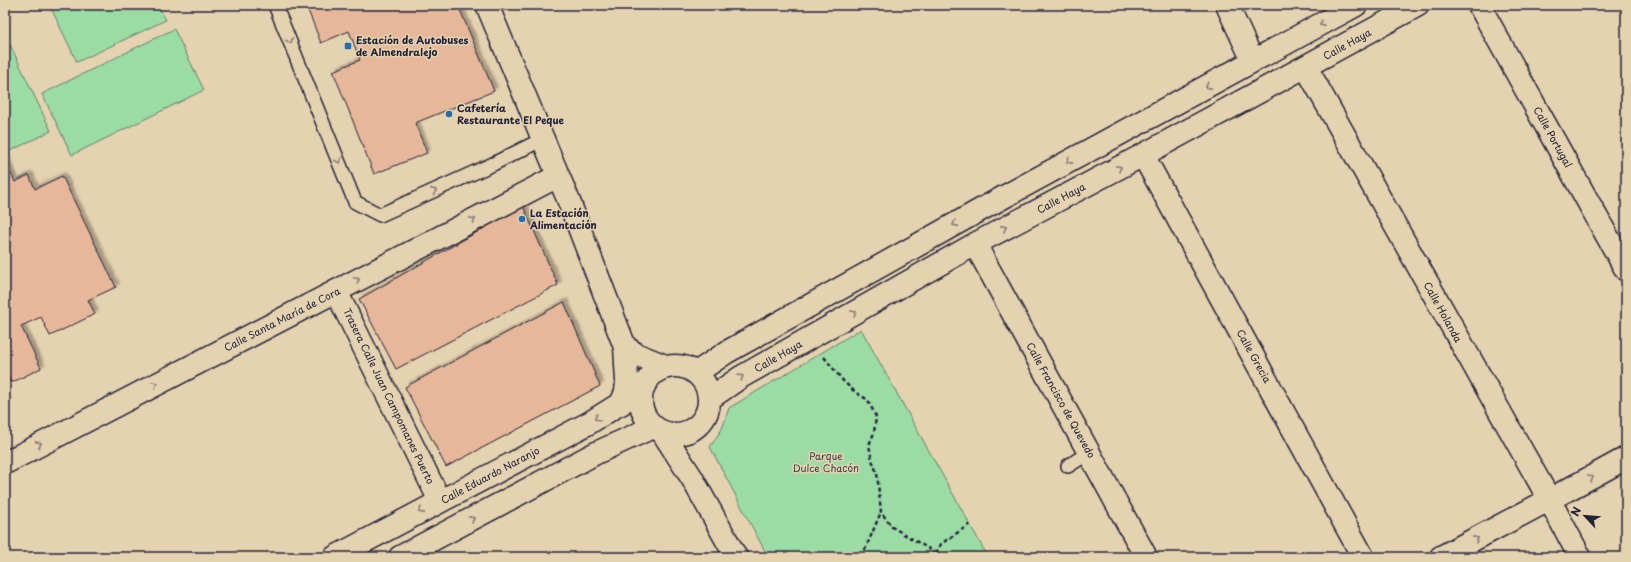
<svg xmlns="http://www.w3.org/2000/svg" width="1631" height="562" font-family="'Playpen Sans',sans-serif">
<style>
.green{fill:#9bdca5;stroke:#5e7f70}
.building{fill:#e7b79a;stroke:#22223b;filter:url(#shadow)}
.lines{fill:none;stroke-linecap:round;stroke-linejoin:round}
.service-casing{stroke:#22223b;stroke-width:16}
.minor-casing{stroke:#22223b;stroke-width:25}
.path{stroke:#22223b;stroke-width:2.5;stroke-dasharray:4 3;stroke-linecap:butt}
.service{stroke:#e5d2b0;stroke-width:13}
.minor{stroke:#e5d2b0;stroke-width:22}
.oneway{stroke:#847a76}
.poi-dot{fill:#1f6fb2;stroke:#e5d2b0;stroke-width:1.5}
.labels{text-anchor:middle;stroke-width:3;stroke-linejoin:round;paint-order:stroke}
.poi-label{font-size:10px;font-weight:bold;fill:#22223b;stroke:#e5d2b0;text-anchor:start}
.street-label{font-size:10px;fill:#22223b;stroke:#e5d2b0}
.park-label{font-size:10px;fill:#343e4b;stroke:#e5d2b0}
</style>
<defs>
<filter id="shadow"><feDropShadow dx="3.5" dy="-3.5" stdDeviation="1" flood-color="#0004"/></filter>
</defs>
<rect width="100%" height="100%" fill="#e5d2b0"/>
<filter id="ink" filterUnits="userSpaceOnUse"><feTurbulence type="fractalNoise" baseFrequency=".025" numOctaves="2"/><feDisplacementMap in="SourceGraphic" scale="8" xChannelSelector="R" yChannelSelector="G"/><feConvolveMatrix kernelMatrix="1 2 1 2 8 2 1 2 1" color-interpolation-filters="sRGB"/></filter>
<g filter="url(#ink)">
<path class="green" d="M63,5H158L166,20L77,62L52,10Z
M174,29L204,90L72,155L42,94Z
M5,34L51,131L6,153L5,151Z
M861,329L988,557H768L710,447L722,429L729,408Z"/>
<path class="building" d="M306,5H458L494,91L415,123L427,153L374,174L333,71L360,60L349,31L321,43Z
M5,160L15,182L29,175L35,189L62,176L116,287L88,300L95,314L50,336L41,317L21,326L41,368L11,383L5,370Z
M523,206L558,285L396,369L359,299Z
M564,302L600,386L446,467L405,387Z"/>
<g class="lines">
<g class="service-casing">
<path id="service" d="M275,5L355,202L380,215L493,164L543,139
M1068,466L1090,452"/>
</g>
<g class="minor-casing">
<path id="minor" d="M487,5L568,199L625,347L627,381L626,392L621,404
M1227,5L1253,61
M1479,5L1626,270
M1306,67L1549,499L1580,557
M1143,155L1363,557
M975,244L1146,557
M336,291L440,501
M625,347L638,355L668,367
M641 400a34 34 0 1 1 68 0a34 34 0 1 1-68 0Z
M696,373L727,352L991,204L1356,5
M709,399L741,377L975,244L1143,155L1418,5
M663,433L692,478L736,557
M5,463L558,176
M335,557L589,423L642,390
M400,557L596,453L653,427
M1441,557C1503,524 1565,492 1626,458"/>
</g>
<path class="path" d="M824,357L844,382L855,392L868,400L876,417L874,433L869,445L872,460L877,473L881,512L892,527L936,553L941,557
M936,553L941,544L970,524
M862,557L881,512"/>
<use href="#service" class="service"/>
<use href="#minor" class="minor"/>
</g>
<defs><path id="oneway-chevron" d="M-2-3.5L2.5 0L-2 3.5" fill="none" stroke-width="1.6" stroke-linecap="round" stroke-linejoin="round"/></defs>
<g class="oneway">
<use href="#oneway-chevron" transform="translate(1322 24) rotate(151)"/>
<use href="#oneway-chevron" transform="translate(290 41) rotate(68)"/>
<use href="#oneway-chevron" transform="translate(1208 86) rotate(151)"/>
<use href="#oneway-chevron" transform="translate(339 161) rotate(68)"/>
<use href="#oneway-chevron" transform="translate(1069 161) rotate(151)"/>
<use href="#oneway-chevron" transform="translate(1119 168) rotate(-28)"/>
<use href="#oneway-chevron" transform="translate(434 191) rotate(-24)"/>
<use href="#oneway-chevron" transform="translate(473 220) rotate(-27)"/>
<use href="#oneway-chevron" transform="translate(955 224) rotate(151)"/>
<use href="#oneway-chevron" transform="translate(1004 228) rotate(-28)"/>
<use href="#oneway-chevron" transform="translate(357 280) rotate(-27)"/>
<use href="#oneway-chevron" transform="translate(854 313) rotate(-30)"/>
<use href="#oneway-chevron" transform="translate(741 377) rotate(-32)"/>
<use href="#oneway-chevron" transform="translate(155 384) rotate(-27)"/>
<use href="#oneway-chevron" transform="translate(597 418) rotate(150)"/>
<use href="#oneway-chevron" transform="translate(39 444) rotate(-28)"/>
<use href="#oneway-chevron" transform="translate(1591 478) rotate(-30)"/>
<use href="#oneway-chevron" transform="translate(421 511) rotate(152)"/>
<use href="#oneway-chevron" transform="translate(472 519) rotate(-28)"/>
<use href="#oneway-chevron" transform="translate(1476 539) rotate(-28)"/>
</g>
</g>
<g class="poi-dot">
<rect x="344" y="42" width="8" height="8" rx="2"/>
<circle cx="449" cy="114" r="4"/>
<circle cx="522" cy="219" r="4"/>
</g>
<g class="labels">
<g class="poi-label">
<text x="356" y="44">Estación de Autobuses<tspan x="356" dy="12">de Almendralejo</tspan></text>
<text x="457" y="112">Cafetería<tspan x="457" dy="12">Restaurante El Peque</tspan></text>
<text x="530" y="217">La Estación<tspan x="530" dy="12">Alimentación</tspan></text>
</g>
<g class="street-label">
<text transform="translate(1347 44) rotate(-29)" y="4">Calle Haya</text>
<text transform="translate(1553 137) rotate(61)" y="4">Calle Portugal</text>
<text transform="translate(1061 198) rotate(-28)" y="4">Calle Haya</text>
<text transform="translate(1443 312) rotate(61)" y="4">Calle Holanda</text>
<text transform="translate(282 319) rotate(-27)" y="4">Calle Santa María de Cora</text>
<text transform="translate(778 356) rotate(-30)" y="4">Calle Haya</text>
<text transform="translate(1254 356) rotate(61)" y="4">Calle Grecia</text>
<text transform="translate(389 396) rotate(64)" y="4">Trasera Calle Juan Campomanes Puerto</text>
<text transform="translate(1061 400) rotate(61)" y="4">Calle Francisco de Quevedo</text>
<text transform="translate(490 475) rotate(-28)" y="4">Calle Eduardo Naranjo</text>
</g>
<g class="park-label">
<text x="826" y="460">Parque<tspan x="826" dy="12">Dulce Chacón</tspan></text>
</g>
</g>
<rect width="1631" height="562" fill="none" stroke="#e5d2b0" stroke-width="20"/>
<rect x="10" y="10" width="1611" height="542" fill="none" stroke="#22223b" stroke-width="1.5" filter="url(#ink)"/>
<g transform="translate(1585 516) rotate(296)" stroke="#e5d2b0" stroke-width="3" paint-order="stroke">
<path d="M0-3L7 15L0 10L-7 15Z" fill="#22223b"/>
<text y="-6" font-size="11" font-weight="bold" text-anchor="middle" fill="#22223b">N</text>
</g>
</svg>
